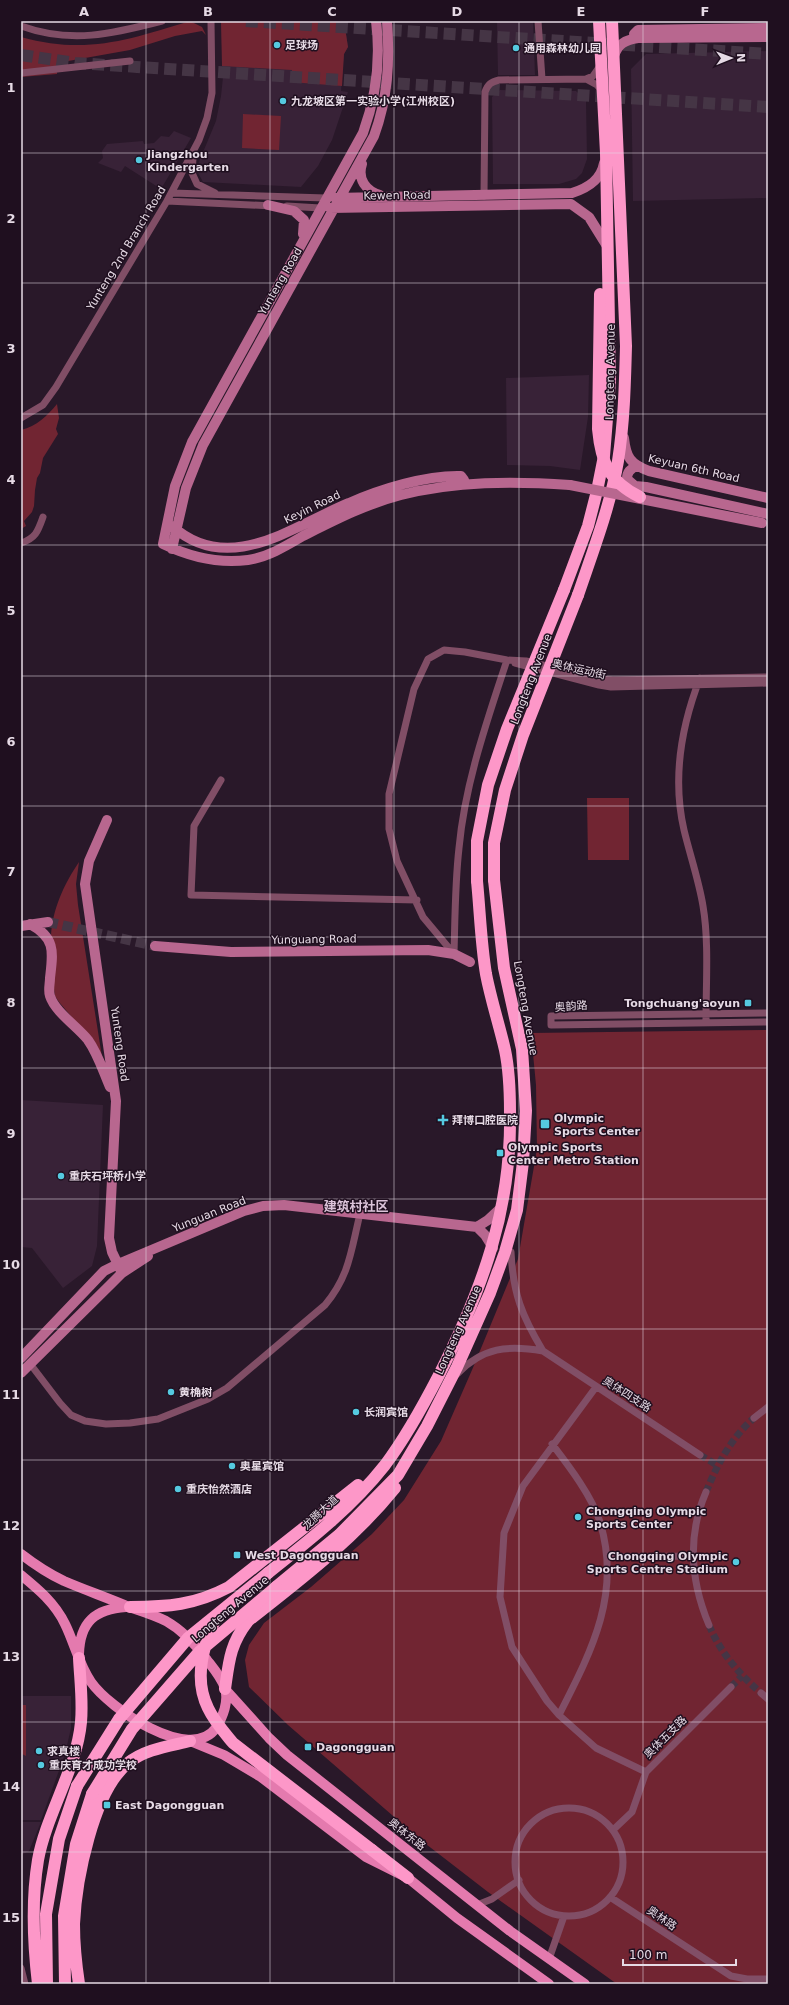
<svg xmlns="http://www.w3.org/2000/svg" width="789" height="2005" font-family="'DejaVu Sans','Noto Sans SC',sans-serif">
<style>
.built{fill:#382237}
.green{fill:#712532}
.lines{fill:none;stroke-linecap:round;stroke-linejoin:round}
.street-tunnel{stroke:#453545;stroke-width:7;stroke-dasharray:7 3.5;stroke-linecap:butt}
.secondary-tunnel{stroke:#453545;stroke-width:10;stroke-dasharray:10 5;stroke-linecap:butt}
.highway-tunnel{stroke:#453545;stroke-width:12;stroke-dasharray:12 6;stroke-linecap:butt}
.street{stroke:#814e66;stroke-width:7}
.secondary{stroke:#b8678f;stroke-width:10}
.primary{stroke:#e47aae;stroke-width:10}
.highway{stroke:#fd97c8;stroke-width:12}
.secondary-bridge{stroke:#b8678f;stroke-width:10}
.highway-bridge{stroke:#fd97c8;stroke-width:12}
.grid{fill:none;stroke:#e6dae5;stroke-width:1;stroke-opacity:0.55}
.poi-dot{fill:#55cae0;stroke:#1f0f1f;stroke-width:1.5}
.labels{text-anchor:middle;stroke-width:3;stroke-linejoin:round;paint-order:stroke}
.poi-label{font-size:11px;font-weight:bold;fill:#e6dae5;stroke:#1f0f1f;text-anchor:start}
.street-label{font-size:11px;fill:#e6dae5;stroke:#1f0f1f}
.quarter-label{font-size:13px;font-weight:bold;fill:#dbc3d9;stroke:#1f0f1f}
.neatline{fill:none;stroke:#e6dae5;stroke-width:1.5}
.grid-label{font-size:13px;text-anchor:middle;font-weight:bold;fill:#e6dae5}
</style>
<rect width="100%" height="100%" fill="#291829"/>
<path class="built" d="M221,21H344L348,47L344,54L341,91L348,92L332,140L318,166L301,187L203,182L196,169L216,121L221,96L223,77Z
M497,21H533L535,75H498Z
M768,51V198L633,201L631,69L646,54Z
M500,90L576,91L586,101L587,159L582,173L576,179L559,184H493L492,97Z
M174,131L191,138L161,189L125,166L121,172L98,163L103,158L102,151L107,144L143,141L144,144L154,143L161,136L169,137Z
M589,375L588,417L580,470L550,466L507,465L506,378Z
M21,1100L103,1105L97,1246L92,1266L63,1288L32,1248L21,1247Z
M21,1696H71V1728L65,1754L41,1820H21Z
M21,1822H41L29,1851L21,1855Z"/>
<path class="green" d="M190,21L202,27L206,35L202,31L175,36L130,50L57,63V74L21,77V37C86,55 128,40 190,21Z
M221,21H344L348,47L344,54L342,86L291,82L292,70L222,66Z
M243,114L281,116L279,150L242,148Z
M57,404L59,418L56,429L58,434L43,458L40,473L37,478L35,490L34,506L32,512L24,521L26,526L21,529V430C37,426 47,416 57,404Z
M587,798H629V860H588Z
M79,862L76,884L78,905L102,1057L88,1036L59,1002L55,996L54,989C53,972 51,954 51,937C52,910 64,884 79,862Z
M768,1030V1984H617L488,1892L422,1841L288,1725L249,1687L245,1660L249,1645L264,1623L311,1587L372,1534L404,1500L441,1441L472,1370L518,1259L537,1149L536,1085L531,1033Z
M21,1705H26V1756L22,1754Z"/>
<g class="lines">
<path class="street-tunnel" d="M700,1455L717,1465
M706,1492C717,1465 731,1438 754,1418
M709,1625C720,1652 739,1674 761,1693
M731,1687L742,1676"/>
<path class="secondary-tunnel" d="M48,922L155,946"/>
<path class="highway-tunnel" d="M246,21L768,54
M21,55L75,63L768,107"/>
<path class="street" d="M538,21L542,79
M21,26C71,44 112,34 162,21
M600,66L593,76L586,79L597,85L602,91
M21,73L130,61
M193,158L192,173L197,184L215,193
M172,193L326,198
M484,196L485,92C488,84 491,82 499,80L586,79
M167,201L273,206
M287,206L320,208
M21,418L43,405L56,387L167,201L199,140L207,118L212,93L211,21
M21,543C36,538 38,531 43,517
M515,663L599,685L611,687L768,683
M700,678C681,727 672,778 684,830C690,855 699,881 703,906C709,941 706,983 706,1019
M221,780L194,826L191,895L417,900
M454,954L423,917L397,861L389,829V794L414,689L428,659L444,650L465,652L507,660L526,661L599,679L613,680L768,677
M454,954C455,919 455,883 459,848C465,783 487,721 507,660
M768,1013L551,1016V1025L768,1022
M543,1351L700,1455
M31,1365L60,1403L71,1415L85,1421L106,1424L130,1423L158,1419L208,1399L227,1388L325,1305C350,1275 351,1250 360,1214
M457,1374C483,1347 508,1345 543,1351C522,1316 513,1294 511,1252
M596,1387L523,1486L504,1533L500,1597L512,1647L547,1701L559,1715L596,1748L646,1772
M754,1418L768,1407
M552,1444C568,1465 592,1496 600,1522C622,1594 591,1652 559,1715
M706,1492C687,1536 691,1582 709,1625
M607,1557L692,1556
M761,1693L768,1699
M515 1862a54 54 0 1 1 108 0a54 54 0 1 1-108 0Z
M613,1830L632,1812L646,1772L731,1687
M610,1897L731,1976L747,1979H768
M477,1905L492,1899L519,1880
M549,1959L564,1916
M21,1968L25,1984"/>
<path class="secondary" d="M376,21C381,60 376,97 363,133L192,442L175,486L163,544C190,557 218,564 248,560C268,557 286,546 303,536C335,520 366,504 401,495C456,481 513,481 570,485
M638,38L634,34L638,30L768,28
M614,56C618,44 625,40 638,38L768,37
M362,164C357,179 366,191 380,195
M335,198L572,193C588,188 601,180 604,163
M268,205L294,211L304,220L303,234
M330,208L571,204L589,217L607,246
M624,438C626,457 630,464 649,471L768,498
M635,486L627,479C627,472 630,469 637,466
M621,491L635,486L646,487L768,514
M172,526C229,577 293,526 349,503C381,489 426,475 461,476L464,480L456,485
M172,549L186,488L203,445L374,136C388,98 390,61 387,21
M107,820L89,861L85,884L116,1101L109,1238L112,1252L122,1273
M30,924C56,938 53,952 50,978C50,984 48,990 50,996C55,1012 78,1027 88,1040C98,1054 103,1071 110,1087
M21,926L48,922
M155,946L231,952L428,950L454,954L470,962
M493,1248L485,1235L477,1227L488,1220L502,1207
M21,1358L104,1271L118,1264L244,1211L263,1206L284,1205L477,1227
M21,1373L110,1285L122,1273L148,1256"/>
<path class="primary" d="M21,1554C34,1564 49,1574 64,1581C85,1590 108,1598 129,1607C141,1611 154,1615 166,1621C182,1630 196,1645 207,1660C214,1669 221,1677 225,1688C229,1701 223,1717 216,1728C190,1764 109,1708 91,1682C79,1665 74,1642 65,1624C55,1603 38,1589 21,1575
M79,1654C80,1622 95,1609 126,1607
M225,1689L269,1738L287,1755L510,1931L585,1984
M190,1741L224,1755L261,1777L366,1857L408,1878L457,1918L549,1984"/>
<path class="highway" d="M564,590L588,526L597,491L604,456L610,381L606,153L599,21
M578,595C593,551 610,507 618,461C624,423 625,384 626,346L612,21
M268,1573C310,1540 352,1507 385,1465C406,1437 423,1406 439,1375C482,1290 512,1209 510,1112C510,1092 509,1069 505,1050C499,1024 491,1000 486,974C481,944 480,912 477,881
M276,1587L339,1535L398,1475L427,1426L457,1367L490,1293L505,1252L517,1210L523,1162L526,1111L522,1049L504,968L494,880
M130,1607C168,1607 195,1605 229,1587L358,1485
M225,1689C229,1661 230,1644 248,1621C300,1580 353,1540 395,1488
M372,1850L408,1878
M38,1984C33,1942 31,1902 38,1860C46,1815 77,1768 81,1722C83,1701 80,1679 79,1658
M47,1984L46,1914L59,1839L77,1786
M65,1984L64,1916L76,1844L92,1794
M79,1984C76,1964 74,1944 74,1924C76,1880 93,1791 128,1763C145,1749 170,1746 190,1741"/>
<path class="secondary-bridge" d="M570,485L762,523"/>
<path class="highway-bridge" d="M600,294L598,429C601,462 609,482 640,497
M494,880V843L505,790L523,735L578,595
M477,881V841L488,785L507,729L564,590
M218,1614C204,1642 193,1678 208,1708C214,1721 224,1732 233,1743L372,1850
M77,1786L119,1719L188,1638L268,1573
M92,1794L132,1729L200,1651L276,1587"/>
</g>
<path class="grid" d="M146,21V1984M270,21V1984M394,21V1984M519,21V1984M643,21V1984M21,153H768M21,283H768M21,414H768M21,545H768M21,676H768M21,806H768M21,937H768M21,1068H768M21,1199H768M21,1329H768M21,1460H768M21,1591H768M21,1722H768M21,1852H768"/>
<g class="poi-dot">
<circle cx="277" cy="45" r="4"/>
<circle cx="516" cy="48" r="4"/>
<circle cx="283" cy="101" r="4"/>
<circle cx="139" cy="160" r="4"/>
<rect x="744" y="999" width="8" height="8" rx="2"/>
<path d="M441 1114h4v4h4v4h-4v4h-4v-4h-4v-4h4z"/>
<rect x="540" y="1119" width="10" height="10" rx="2"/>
<rect x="496" y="1149" width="8" height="8" rx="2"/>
<circle cx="61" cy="1176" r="4"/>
<circle cx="171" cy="1392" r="4"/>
<circle cx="356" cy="1412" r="4"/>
<circle cx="232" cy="1466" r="4"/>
<circle cx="178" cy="1489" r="4"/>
<circle cx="578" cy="1517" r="4"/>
<rect x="233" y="1551" width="8" height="8" rx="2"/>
<circle cx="736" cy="1562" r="4"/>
<rect x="304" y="1743" width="8" height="8" rx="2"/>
<circle cx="39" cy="1751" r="4"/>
<circle cx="41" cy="1765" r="4"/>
<rect x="103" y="1801" width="8" height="8" rx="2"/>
</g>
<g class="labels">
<g class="poi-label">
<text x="285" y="49">足球场</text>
<text x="524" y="52">通用森林幼儿园</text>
<text x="291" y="105">九龙坡区第一实验小学(江州校区)</text>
<text x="147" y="158">Jiangzhou<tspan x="147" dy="13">Kindergarten</tspan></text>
<text x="740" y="1007" text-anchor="end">Tongchuang'aoyun</text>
<text x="554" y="1122">Olympic<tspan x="554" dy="13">Sports Center</tspan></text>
<text x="452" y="1124">拜博口腔医院</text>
<text x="508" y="1151">Olympic Sports<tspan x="508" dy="13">Center Metro Station</tspan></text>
<text x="69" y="1180">重庆石坪桥小学</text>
<text x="179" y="1396">黄桷树</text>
<text x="364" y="1416">长润宾馆</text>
<text x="240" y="1470">奥星宾馆</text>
<text x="186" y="1493">重庆怡然酒店</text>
<text x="586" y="1515">Chongqing Olympic<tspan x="586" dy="13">Sports Center</tspan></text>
<text x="245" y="1559">West Dagongguan</text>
<text x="728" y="1560" text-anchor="end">Chongqing Olympic<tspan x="728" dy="13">Sports Centre Stadium</tspan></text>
<text x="316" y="1751">Dagongguan</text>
<text x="47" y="1755">求真楼</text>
<text x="49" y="1769">重庆育才成功学校</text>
<text x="115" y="1809">East Dagongguan</text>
</g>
<g class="street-label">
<text transform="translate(397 195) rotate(-1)" y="4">Kewen Road</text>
<text transform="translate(126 248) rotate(-59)" y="4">Yunteng 2nd Branch Road</text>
<text transform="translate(280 281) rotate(-60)" y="4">Yunteng Road</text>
<text transform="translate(610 372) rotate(-89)" y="4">Longteng Avenue</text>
<text transform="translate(694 468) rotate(13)" y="4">Keyuan 6th Road</text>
<text transform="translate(312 507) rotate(-26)" y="4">Keyin Road</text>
<text transform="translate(579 669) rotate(13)" y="4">奥体运动街</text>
<text transform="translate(531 679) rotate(-69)" y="4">Longteng Avenue</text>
<text transform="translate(314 939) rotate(-1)" y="4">Yunguang Road</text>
<text transform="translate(571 1006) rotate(-4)" y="4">奥韵路</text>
<text transform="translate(526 1008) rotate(80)" y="4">Longteng Avenue</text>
<text transform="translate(120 1044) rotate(82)" y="4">Yunteng Road</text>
<text transform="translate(209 1214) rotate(-22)" y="4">Yunguan Road</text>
<text transform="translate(458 1330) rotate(-66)" y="4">Longteng Avenue</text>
<text transform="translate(627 1394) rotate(33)" y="4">奥体四支路</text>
<text transform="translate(320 1512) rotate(-43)" y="4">龙腾大道</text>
<text transform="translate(230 1609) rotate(-40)" y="4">Longteng Avenue</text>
<text transform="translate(665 1737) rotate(-45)" y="4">奥体五支路</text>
<text transform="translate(407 1834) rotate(38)" y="4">奥体东路</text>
<text transform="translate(662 1918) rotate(34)" y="4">奥林路</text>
</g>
<g class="quarter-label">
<text x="356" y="1211">建筑村社区</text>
</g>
</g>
<rect width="789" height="2005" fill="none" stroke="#1f0f1f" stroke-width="44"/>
<g transform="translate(731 58) rotate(89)" stroke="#1f0f1f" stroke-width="3" paint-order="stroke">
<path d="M0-3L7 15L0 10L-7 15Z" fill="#e6dae5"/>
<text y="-6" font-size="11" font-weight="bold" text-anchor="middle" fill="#e6dae5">N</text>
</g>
<path d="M623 1959v6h113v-6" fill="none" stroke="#e6dae5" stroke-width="2"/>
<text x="629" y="1959" font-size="12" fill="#e6dae5" stroke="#1f0f1f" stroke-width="3" paint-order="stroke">100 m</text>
<rect x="22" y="22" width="745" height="1961" class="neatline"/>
<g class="grid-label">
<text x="84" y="16">A</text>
<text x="208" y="16">B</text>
<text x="332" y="16">C</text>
<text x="457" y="16">D</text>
<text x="581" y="16">E</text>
<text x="705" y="16">F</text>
<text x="11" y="92">1</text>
<text x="11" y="223">2</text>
<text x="11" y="353">3</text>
<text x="11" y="484">4</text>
<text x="11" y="615">5</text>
<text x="11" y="746">6</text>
<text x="11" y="876">7</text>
<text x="11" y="1007">8</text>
<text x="11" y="1138">9</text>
<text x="11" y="1269">10</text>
<text x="11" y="1399">11</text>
<text x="11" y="1530">12</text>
<text x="11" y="1661">13</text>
<text x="11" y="1791">14</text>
<text x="11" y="1922">15</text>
</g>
</svg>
